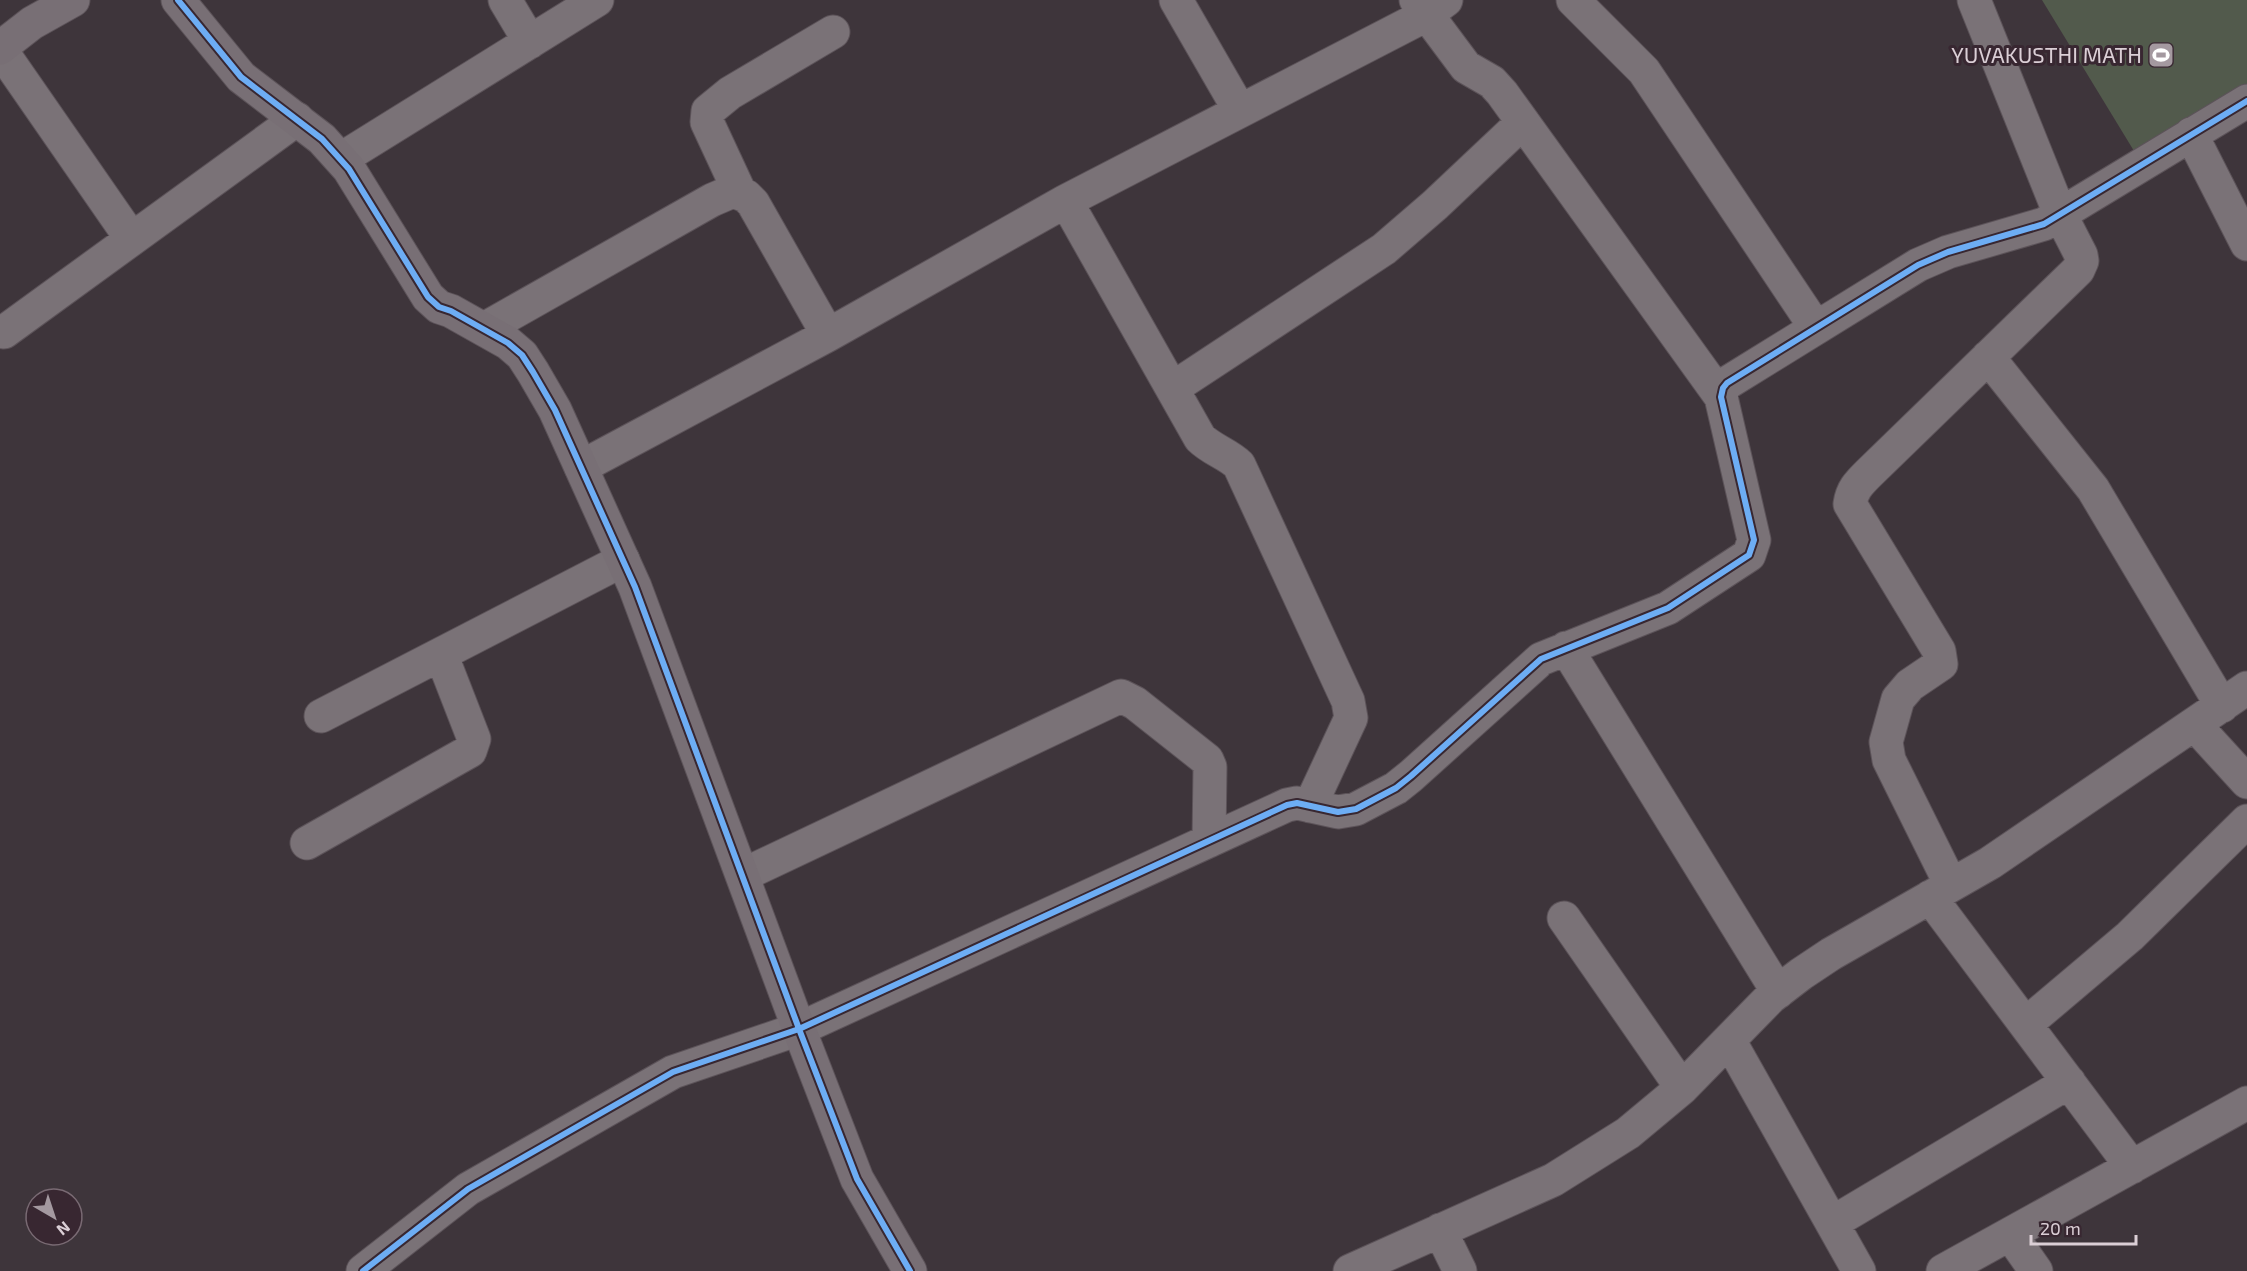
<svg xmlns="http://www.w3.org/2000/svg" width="2247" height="1271" font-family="'Exo 2',sans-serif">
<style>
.pitch{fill:#525a4c}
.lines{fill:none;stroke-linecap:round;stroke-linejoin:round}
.street-casing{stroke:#5c5359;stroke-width:35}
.secondary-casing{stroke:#5c5359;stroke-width:35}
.street{stroke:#7a7277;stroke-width:33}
.secondary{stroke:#786f75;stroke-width:33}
.cycleway-casing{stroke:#382731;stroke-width:10}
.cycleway{stroke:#6dadf4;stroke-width:6}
.labels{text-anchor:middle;stroke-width:6;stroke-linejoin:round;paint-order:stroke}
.poi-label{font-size:22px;fill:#dbcfd6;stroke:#382731;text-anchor:end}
</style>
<rect width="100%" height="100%" fill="#3e353b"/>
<path class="pitch" d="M2042,0H2247V85L2134,151Z"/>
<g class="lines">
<g class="street-casing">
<path id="street" d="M505,0L530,42
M1176,0L1240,111
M1416,0L1466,67L1492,82L1502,93L1721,397
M1573,0L1644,71L1816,328
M0,49L131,238
M2191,134L2247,244
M341,159L597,0
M740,193L707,122L708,111L730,93L833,32
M1066,201L1200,438C1212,450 1228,454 1239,465L1348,701L1351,718L1310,806
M484,329L712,200L733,191L746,196L753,203L828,335
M4,332L297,119
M1988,357L2093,489L2222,706
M1173,388L1384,249L1435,205L1523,122
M581,467L828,335L1066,201L1426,15L1446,0
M1566,648L1778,992
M321,716L623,560
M2195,725L2247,782
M307,843L470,751L474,739L441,654
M743,875L1121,696L1135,703L1207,760L1210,767L1209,841
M1951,885L1889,760L1886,742L1898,699L1910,685L1941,664L1939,651L1850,504C1852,490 1858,484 1868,474L2078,270L2082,261L2081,255L2060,214L1974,0
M1930,897L2132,1167
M1564,918L1682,1088
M2026,1024L2130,936L2247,821
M1729,1040L1859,1271
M1832,1223L2069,1082
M1440,1230L1460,1271
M2010,1234L2036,1271
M363,1271L468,1189L673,1072L799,1029L1287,805L1297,803L1338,812L1356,809L1396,788L1411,776L1541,659L1668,608L1749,555L1754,540L1721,397L1723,388L1727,383L1918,265L1948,252L2044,224L2247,101
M1350,1271L1553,1180L1628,1133L1682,1088L1771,997L1801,974L1831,954L1990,863L2247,688
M1943,1271L2247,1103"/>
</g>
<g class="secondary-casing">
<path id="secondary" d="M178,0L241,77L322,139L349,169L428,297L439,307L451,311L508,343L522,355L533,372L555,410L635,587L799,1029L857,1179L910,1271
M0,48L32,23L73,0"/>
</g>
<use href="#street" class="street"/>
<use href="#secondary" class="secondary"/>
<g class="cycleway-casing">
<path id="cycleway" d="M178,0L241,77L322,139L349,169L428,297L439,307L451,311L508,343L522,355L533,372L555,410L635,587L799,1029L857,1179L910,1271
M363,1271L468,1189L673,1072L799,1029L1287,805L1297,803L1338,812L1356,809L1396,788L1411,776L1541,659L1668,608L1749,555L1754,540L1721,397L1723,388L1727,383L1918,265L1948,252L2044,224L2247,101"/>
</g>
<use href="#cycleway" class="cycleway"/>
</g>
<defs>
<g id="stadium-square" transform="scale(1.35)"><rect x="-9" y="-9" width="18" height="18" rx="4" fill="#a499a0" stroke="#382731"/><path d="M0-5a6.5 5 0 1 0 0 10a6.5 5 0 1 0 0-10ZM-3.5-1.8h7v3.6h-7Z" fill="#fff"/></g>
</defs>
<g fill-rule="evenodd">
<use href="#stadium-square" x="2161" y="55"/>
</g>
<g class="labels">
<g class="poi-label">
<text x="2142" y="63">YUVAKUSTHI MATH</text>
</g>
</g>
<g transform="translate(54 1217) rotate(141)"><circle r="28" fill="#382731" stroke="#796a73" stroke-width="1.5"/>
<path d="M0-4.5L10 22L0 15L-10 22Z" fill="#a499a0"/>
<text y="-9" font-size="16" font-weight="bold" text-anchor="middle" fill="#dbcfd6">N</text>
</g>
<path d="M2031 1235v9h105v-9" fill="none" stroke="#dbcfd6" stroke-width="3"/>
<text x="2040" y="1235" font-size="18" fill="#dbcfd6" stroke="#382731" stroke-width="4.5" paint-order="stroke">20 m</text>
</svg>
